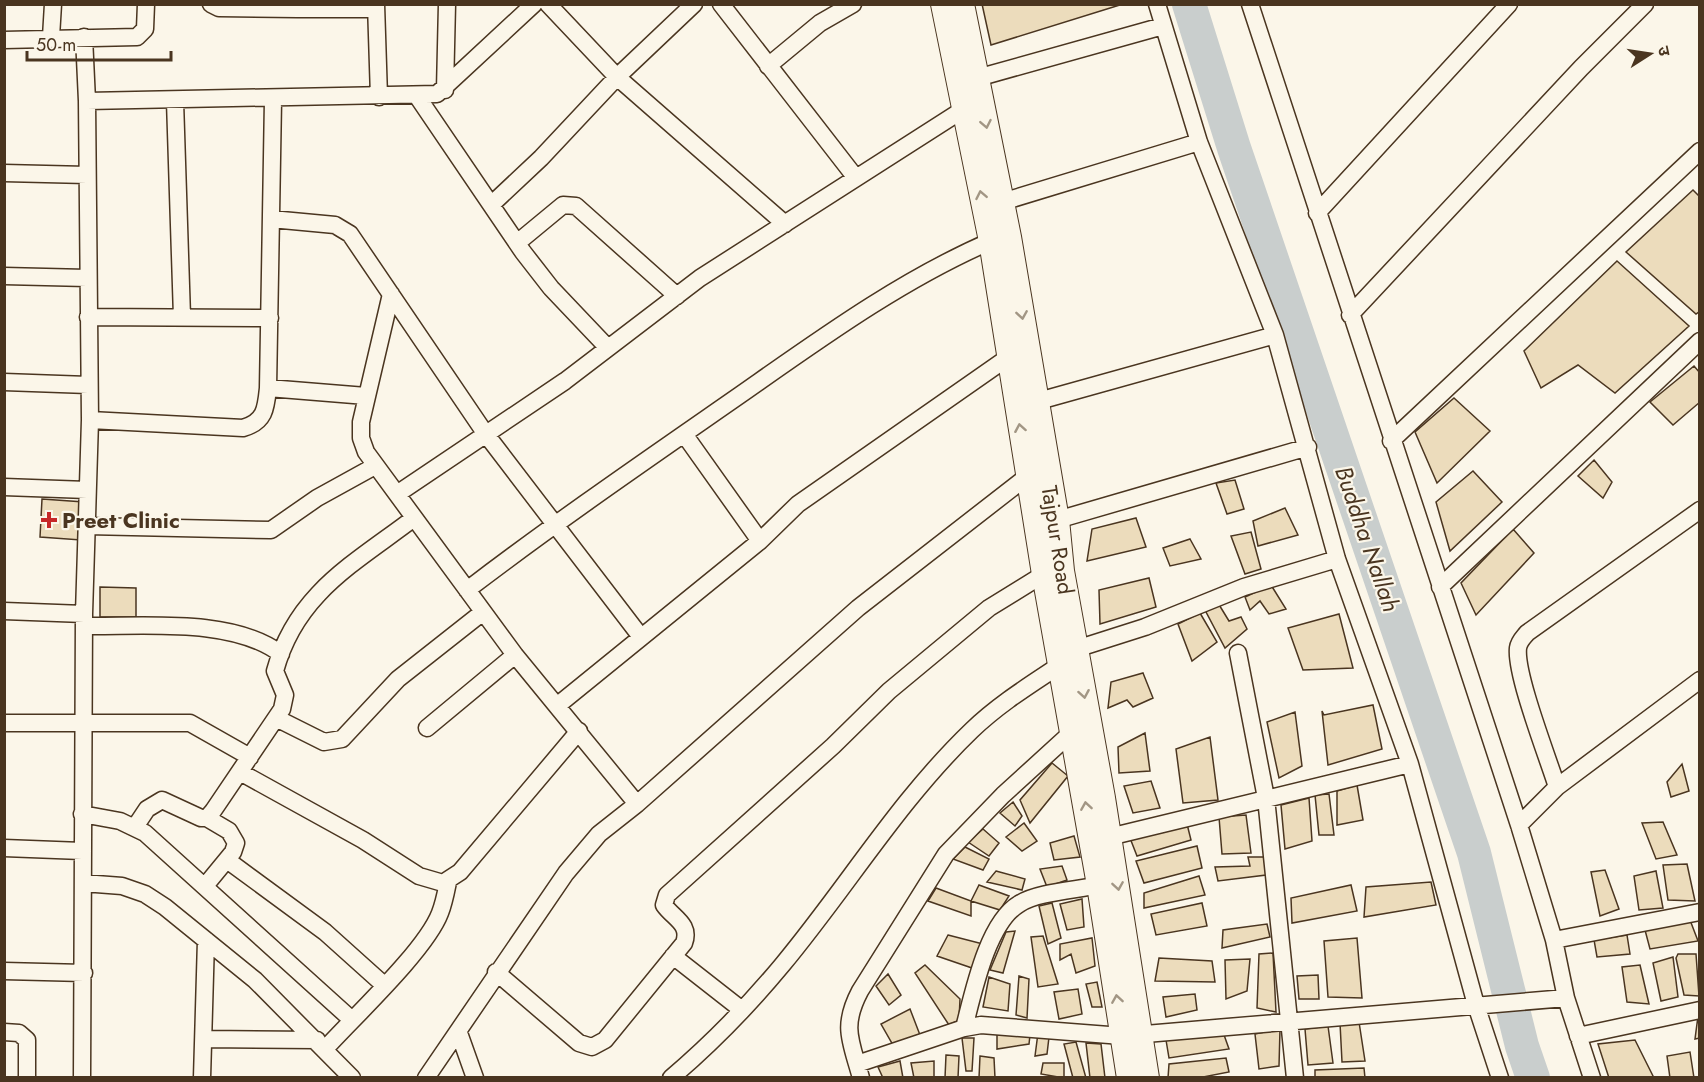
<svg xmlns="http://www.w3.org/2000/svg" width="1704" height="1082" font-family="Jost,'Noto Sans Devanagari',sans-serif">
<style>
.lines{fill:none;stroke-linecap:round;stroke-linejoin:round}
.river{stroke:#c9cecd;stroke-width:34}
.building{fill:#ecdcbc;stroke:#4a3520;stroke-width:1.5}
.street-casing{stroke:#4a3520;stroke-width:19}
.secondary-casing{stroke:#4a3520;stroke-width:26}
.street{stroke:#fbf6e9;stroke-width:16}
.secondary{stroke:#fbf6e9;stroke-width:24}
.oneway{stroke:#a29684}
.poi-dot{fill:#c62828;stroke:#fbf6e9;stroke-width:2}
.labels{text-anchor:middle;stroke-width:4.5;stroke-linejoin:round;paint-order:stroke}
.poi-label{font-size:22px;font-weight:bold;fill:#4a3520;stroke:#fbf6e9;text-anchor:start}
.street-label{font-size:22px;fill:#4a3520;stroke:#fbf6e9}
.water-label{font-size:24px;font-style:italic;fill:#4a3520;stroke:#fbf6e9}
</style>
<rect width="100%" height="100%" fill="#fbf6e9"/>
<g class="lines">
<path class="river" d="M1189,4L1234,148L1474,853L1522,1046L1533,1078"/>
</g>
<path class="building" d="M982,4H1123L991,45Z
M1693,190L1700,197V311L1696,314L1626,252Z
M1617,261L1689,326L1615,393L1578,365L1541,388L1524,351Z
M1694,366L1700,373V402L1673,425L1650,402Z
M1454,398L1490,431L1437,483L1415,432Z
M1594,460L1612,482L1603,498L1578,476Z
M1473,471L1502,502L1450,551L1436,502Z
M1235,480L1244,509L1227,514L1216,483Z
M42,499L84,502L81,540L40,537Z
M1285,508L1298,535L1258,546L1253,521Z
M1136,518L1146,547L1087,561L1092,529Z
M1513,529L1534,553L1476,615L1461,583Z
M1251,532L1261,569L1245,574L1231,536Z
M1190,539L1201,559L1170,566L1163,548Z
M1149,578L1156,607L1100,624L1099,590Z
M1271,585L1286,609L1269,614L1260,601L1250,610L1245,597Z
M100,587L136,588V617H100Z
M1218,603L1229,621L1241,617L1247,629L1225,648L1205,610Z
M1200,613L1217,642L1192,661L1178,624Z
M1339,614L1353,668L1303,670L1288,628Z
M1143,673L1153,698L1133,707L1127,700L1108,708L1111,682Z
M1373,705L1382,749L1328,765L1322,711L1324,715Z
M1295,712L1302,766L1279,778L1267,722Z
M1145,733L1150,771L1119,773L1118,747Z
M1210,737L1218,800L1183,803L1176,749Z
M1052,763L1068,776L1030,823L1020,800Z
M1682,764L1689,791L1671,797L1667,782Z
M1151,781L1160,808L1133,813L1124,786Z
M1357,785L1363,820L1337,825V791Z
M1329,794L1334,835H1319L1315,795Z
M1309,798L1312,841L1285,849L1281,805Z
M1013,802L1022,816L1015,826L1000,813Z
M1246,815L1251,853L1222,854L1219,817Z
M1663,822L1677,855L1656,859L1642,823Z
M1024,823L1037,841L1022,851L1006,837Z
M1187,824L1191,840L1137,856L1130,838Z
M983,829L999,843L989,856L968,842Z
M1074,836L1080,857L1054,860L1050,843Z
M1197,846L1202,868L1144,883L1136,861Z
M965,847L989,859L983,870L953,859Z
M1248,857H1264L1266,875L1218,881L1215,867L1250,866Z
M1687,864L1695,901L1668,900L1663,865Z
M1062,866L1067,880L1047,887L1040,869Z
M1605,870L1619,909L1600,916L1591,872Z
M996,871L1025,879L1022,890L987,882Z
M1656,871L1663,908L1639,910L1634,876Z
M1199,876L1205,895L1144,908V893Z
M1431,882L1436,905L1364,917L1366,887Z
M979,885L1009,896L1000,910L971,901Z
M1351,885L1357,911L1292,923L1291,898Z
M936,888L971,901V916L928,901Z
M1082,899L1084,927L1067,930L1060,904Z
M1052,903L1061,938L1048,944L1039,906Z
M1202,903L1207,926L1156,935L1151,914Z
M1690,920L1698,941L1650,949L1645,930Z
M1267,924L1270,937L1222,948L1223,930Z
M1015,931L1003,973L990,970L1006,932Z
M948,935L983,944L972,968L937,956Z
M1627,935L1630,954L1597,957L1594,940Z
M1043,936L1058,984L1038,987L1031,937Z
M1092,938L1095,966L1076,973L1071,954L1060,960V944Z
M1357,938L1362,998L1328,997L1324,941Z
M1273,953L1276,1012L1257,1008L1259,954Z
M1678,954H1696L1699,996L1684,995L1676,958Z
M1673,957L1678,997L1661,1001L1653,963Z
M1159,958L1212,961L1215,982L1155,981Z
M1250,959L1247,991L1226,999L1225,960Z
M925,965L960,999L959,1020L949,1025L915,973Z
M1640,965L1649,1004L1627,1002L1622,967Z
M888,974L901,995L889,1005L876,986Z
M1318,975L1319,999H1299L1297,976Z
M1019,976L1029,979L1027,1018L1016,1015Z
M989,977L1010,984L1008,1011L983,1007Z
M1097,982L1102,1007H1092L1086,984Z
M1078,989L1082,1014L1059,1019L1054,992Z
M1195,994L1197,1010L1166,1017L1163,997Z
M910,1009L920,1035L893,1045L881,1024Z
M1698,1016L1700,1038L1695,1039Z
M1359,1022L1365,1061L1342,1062L1340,1023Z
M1328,1026L1333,1063L1308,1065L1305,1029Z
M1280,1029L1279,1066L1259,1069L1255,1034Z
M997,1032L1030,1035L1029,1044L997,1049Z
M1223,1032L1229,1049L1169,1058L1166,1040Z
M1038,1033L1049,1037L1047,1054L1035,1056Z
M962,1038H974L972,1071H966Z
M1635,1040L1654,1078H1609L1598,1044Z
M1076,1042L1086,1078H1073L1064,1044Z
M1086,1043L1101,1044L1105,1078H1090Z
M1690,1052L1694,1078H1670L1667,1056Z
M946,1055L959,1056L958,1078H945Z
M980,1056L994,1058L995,1078H979Z
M1226,1058L1229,1072L1198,1078H1168L1169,1064Z
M900,1061L903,1078H883L878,1067Z
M934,1061V1078H914L911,1063Z
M1043,1063H1064V1078L1041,1074Z
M1364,1068L1365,1078H1315V1070Z"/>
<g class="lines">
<g class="street-casing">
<path id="street" d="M211,4L219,8L298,9
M297,4L298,9H376
M376,4L379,97
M548,4L617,77L785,224
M721,4L856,178
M1157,4L1199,142L1275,335L1337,559L1410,764L1476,1005L1500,1078
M1250,4L1519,825L1554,940L1566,998L1592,1078
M51,37L53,4
M4,40L137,37L145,29L146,4
M768,66L820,23L853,4
M977,78L1163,26
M445,90L447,4
M417,96L523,252L551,288L608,348
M87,101L437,94L534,4
M175,101L182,317
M4,173L87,175
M1002,202L1199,142
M491,205L541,158L617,77L694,4
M1317,213L1509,4
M271,219L335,225L350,234L485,433L641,637
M517,243L563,205L576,206L677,296
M4,276L87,278
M391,294L361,422V438L366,452L515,655L637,804
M1350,315L1581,68L1645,4
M88,317L270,318
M4,382L88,385
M268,388L366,396
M1035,402L1275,335
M90,420L243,428C265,422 266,408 268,388L273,100
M1391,441L1700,151
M4,487L87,490
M397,494L565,381L700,278L964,109
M1057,520L1308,447
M87,526L271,530L317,498L375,466
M760,541L798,504L1010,356
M1440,587L1700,341
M467,590C556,522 648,459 740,395C820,339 901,280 991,241
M4,611L84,614
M84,626C143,627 232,617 281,654
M1076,649L1145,627L1244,587L1337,559
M1238,653L1266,798L1295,1078
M558,705L760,541L684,434
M276,718L324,742L342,739L398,679L483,612
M4,723H190L250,757
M427,728L515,655
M240,772L363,840L419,876L443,883L460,872L579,731
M1557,787C1548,758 1515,674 1518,648C1519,641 1523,638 1527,633L1700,510
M82,814L120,821L145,833L352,1020
M1519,825L1557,787L1700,680
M135,827L147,809L162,800L201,818H207L213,811L282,709L285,695L275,671C296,593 355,563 414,518
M1109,837L1410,764
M4,848L82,851
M227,860L325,932L384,985
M83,883L122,886L145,894L165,907L255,980L352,1078
M205,886L233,852L236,843L229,831L207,818
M1554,940L1700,912
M673,956L742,1010
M4,971L84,973
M496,972L579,1043L592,1047L605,1040L684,943C691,924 673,918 664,905L667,895L833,746L889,691L989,608L1044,574
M964,1028C973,994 987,923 1019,904C1037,892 1077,890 1099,885
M4,1032L19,1033L27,1040V1078
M459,1033L475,1078
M1578,1036L1700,1010
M204,1039L317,1040
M325,1049C354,1017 426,950 440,913C444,903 446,892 448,882
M857,1064L964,1028L981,1025L1122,1036L1566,998
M82,1078L84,614L90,420L87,101L84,37
M202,1078L206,940
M426,1078L566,873L599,834L637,804L858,608L1029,475
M671,1078C711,1044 749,1005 783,964C847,887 899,800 972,730C999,704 1030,685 1060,665
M861,1078C851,1041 841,1027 860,991L946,854L1003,795L1071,733"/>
</g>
<g class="secondary-casing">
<path id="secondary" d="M943,4L991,241L1044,574L1099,885L1129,1078
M962,4L1009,237L1057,520L1062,571L1103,798L1147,1078"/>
</g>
<use href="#street" class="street"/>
<use href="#secondary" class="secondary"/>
</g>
<defs><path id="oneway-chevron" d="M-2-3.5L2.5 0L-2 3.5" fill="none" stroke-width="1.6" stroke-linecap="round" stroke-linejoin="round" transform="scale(1.5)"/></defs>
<g class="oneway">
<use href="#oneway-chevron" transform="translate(986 124) rotate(79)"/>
<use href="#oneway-chevron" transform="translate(981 195) rotate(-101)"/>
<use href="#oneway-chevron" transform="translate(1022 315) rotate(81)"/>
<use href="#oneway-chevron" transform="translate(1020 428) rotate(-100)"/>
<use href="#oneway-chevron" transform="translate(1084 694) rotate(80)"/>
<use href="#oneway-chevron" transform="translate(1086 806) rotate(-99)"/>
<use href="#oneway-chevron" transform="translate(1118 886) rotate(81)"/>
<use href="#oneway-chevron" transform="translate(1117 999) rotate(-99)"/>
</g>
<path class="poi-dot" d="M46 511h6v6h6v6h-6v6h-6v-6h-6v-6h6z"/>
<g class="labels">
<g class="poi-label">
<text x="62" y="528">Preet Clinic</text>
</g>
<g class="street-label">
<text transform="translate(1058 540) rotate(81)" y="8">Tajpur Road</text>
</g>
<g class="water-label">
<text transform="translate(1367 539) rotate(71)" y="8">Buddha Nallah</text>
</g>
</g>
<rect width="1704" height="1082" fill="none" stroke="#4a3520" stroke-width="12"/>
<g transform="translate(1650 54) rotate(78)" stroke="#fbf6e9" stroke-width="4.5" paint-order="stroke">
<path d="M0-4.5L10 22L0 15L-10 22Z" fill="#4a3520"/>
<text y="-9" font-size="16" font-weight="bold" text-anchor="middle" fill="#4a3520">उ</text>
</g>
<path d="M27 51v9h144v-9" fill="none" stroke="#4a3520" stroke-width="3"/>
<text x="36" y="51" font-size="18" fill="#4a3520" stroke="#fbf6e9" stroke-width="4.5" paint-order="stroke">50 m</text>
</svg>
